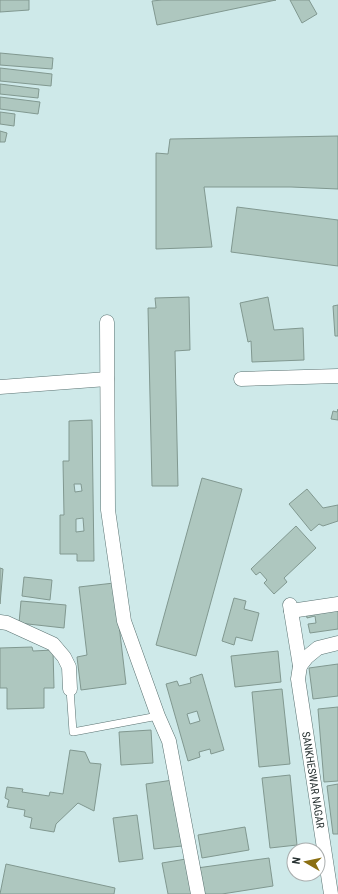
<svg xmlns="http://www.w3.org/2000/svg" width="338" height="894" font-family="'Roboto Condensed',sans-serif">
<style>
.building{fill:#aec7bf;stroke:#819890;fill-rule:evenodd}
.lines{fill:none;stroke-linecap:round;stroke-linejoin:round}
.lane-casing{stroke:#5b7372;stroke-width:8}
.street-casing{stroke:#5b7372;stroke-width:15}
.lane{stroke:#fff;stroke-width:7}
.street{stroke:#fff;stroke-width:14}
.labels{text-anchor:middle;stroke-width:3.5;stroke-linejoin:round;paint-order:stroke}
.street-label{font-size:11px;fill:#283232;stroke:#fff}
</style>
<rect width="100%" height="100%" fill="#cee9e9"/>
<path class="building" d="M0,0H29V10L0,12Z
M162,0H276L157,25L152,1Z
M290,0H309L317,14L302,23Z
M0,53L53,58L52,69L0,65Z
M0,68L52,74L51,86L0,81Z
M0,84L39,89L38,98L0,94Z
M0,97L40,102L38,114L0,109Z
M0,112L15,114L14,126L0,124Z
M0,131L7,133L5,142H0Z
M338,136V189L291,187H204L212,247L156,249V153L168,154L170,139Z
M237,207L338,220V266L231,252Z
M189,297L190,350L175,351L178,486H152L148,308H156L155,298Z
M268,297L274,330L303,328L304,360L252,362L251,341L248,342L240,303Z
M338,305V336H335L333,306Z
M338,409V420L331,419L333,411L337,412Z
M92,420L94,561H77V554H60V515H64L63,461H69V421ZM74,484H81L82,491L75,492ZM83,518L84,531L76,532V519Z
M202,478L242,489L196,656L156,645Z
M307,489L323,508L338,505V521L323,526L319,524L311,531L289,504Z
M296,526L316,548L284,578L287,582L274,594L264,583L267,580L260,572L256,575L251,569Z
M0,568L3,569L0,604Z
M24,577L52,580L50,600L22,596Z
M114,583L126,684L81,690L77,657L87,655L79,587Z
M234,598L246,601L244,609L259,613L252,641L236,637L234,645L222,641Z
M21,601L66,605L64,628L19,623Z
M338,606V629L310,633L308,624L316,623L315,616L307,618L306,611Z
M32,647L33,651L53,650L54,688H44V708L7,709V688H0V648Z
M278,651L281,682L235,687L231,656Z
M338,664V696L313,699L309,668Z
M202,674L224,750L211,754L210,749L199,752L200,757L188,761L166,684L177,681L179,686L191,683L190,678ZM197,711L200,721L190,724L187,714Z
M282,689L290,764L259,767L252,692Z
M338,707V781L324,782L318,709Z
M151,730L153,763L121,765L119,732Z
M70,750L85,752L90,763L101,764L94,811L78,803L56,824L54,832L30,828L32,818L24,816L25,810L7,807L9,800L5,798L7,787L23,789L22,792L49,796L50,792L63,794Z
M290,775L297,845L270,848L262,778Z
M173,780L182,846L154,849L146,784Z
M338,784V834H333L327,786Z
M137,815L143,859L119,862L113,818Z
M245,827L249,850L202,858L198,835Z
M269,858L273,886L222,894H200L197,868Z
M186,859L192,894H168L162,863Z
M6,864L115,888L114,894H0Z"/>
<g class="lines">
<g class="lane-casing">
<path id="lane" d="M70,689L73,732L158,716"/>
</g>
<g class="street-casing">
<g id="street">
<path d="M107,322L108,510L124,621L158,716L169,741L198,894"/>
<path d="M241,379L338,376"/>
<path d="M0,387L107,379"/>
<path id="s1" d="M290,605L300,666L298,679L331,894"/>
<path d="M291,611L338,604"/>
<path d="M0,622L7,623L53,644L64,657L69,667L70,689"/>
<path d="M300,666L307,657L318,648L338,643"/>
</g>
</g>
<use href="#lane" class="lane"/>
<use href="#street" class="street"/>
</g>
<g class="labels">
<g class="street-label">
<text dy="4" stroke="none"><textPath href="#s1" startOffset="177">SANKHESWAR NAGAR</textPath></text>
</g>
</g>
<g transform="translate(306 862) rotate(279)"><circle r="19" fill="#ffffff" stroke="#a9adad"/>
<path d="M0-3L7 15L0 10L-7 15Z" fill="#8b6f12"/>
<text y="-6" font-size="11" font-weight="bold" text-anchor="middle" fill="#283232">N</text>
</g>
</svg>
